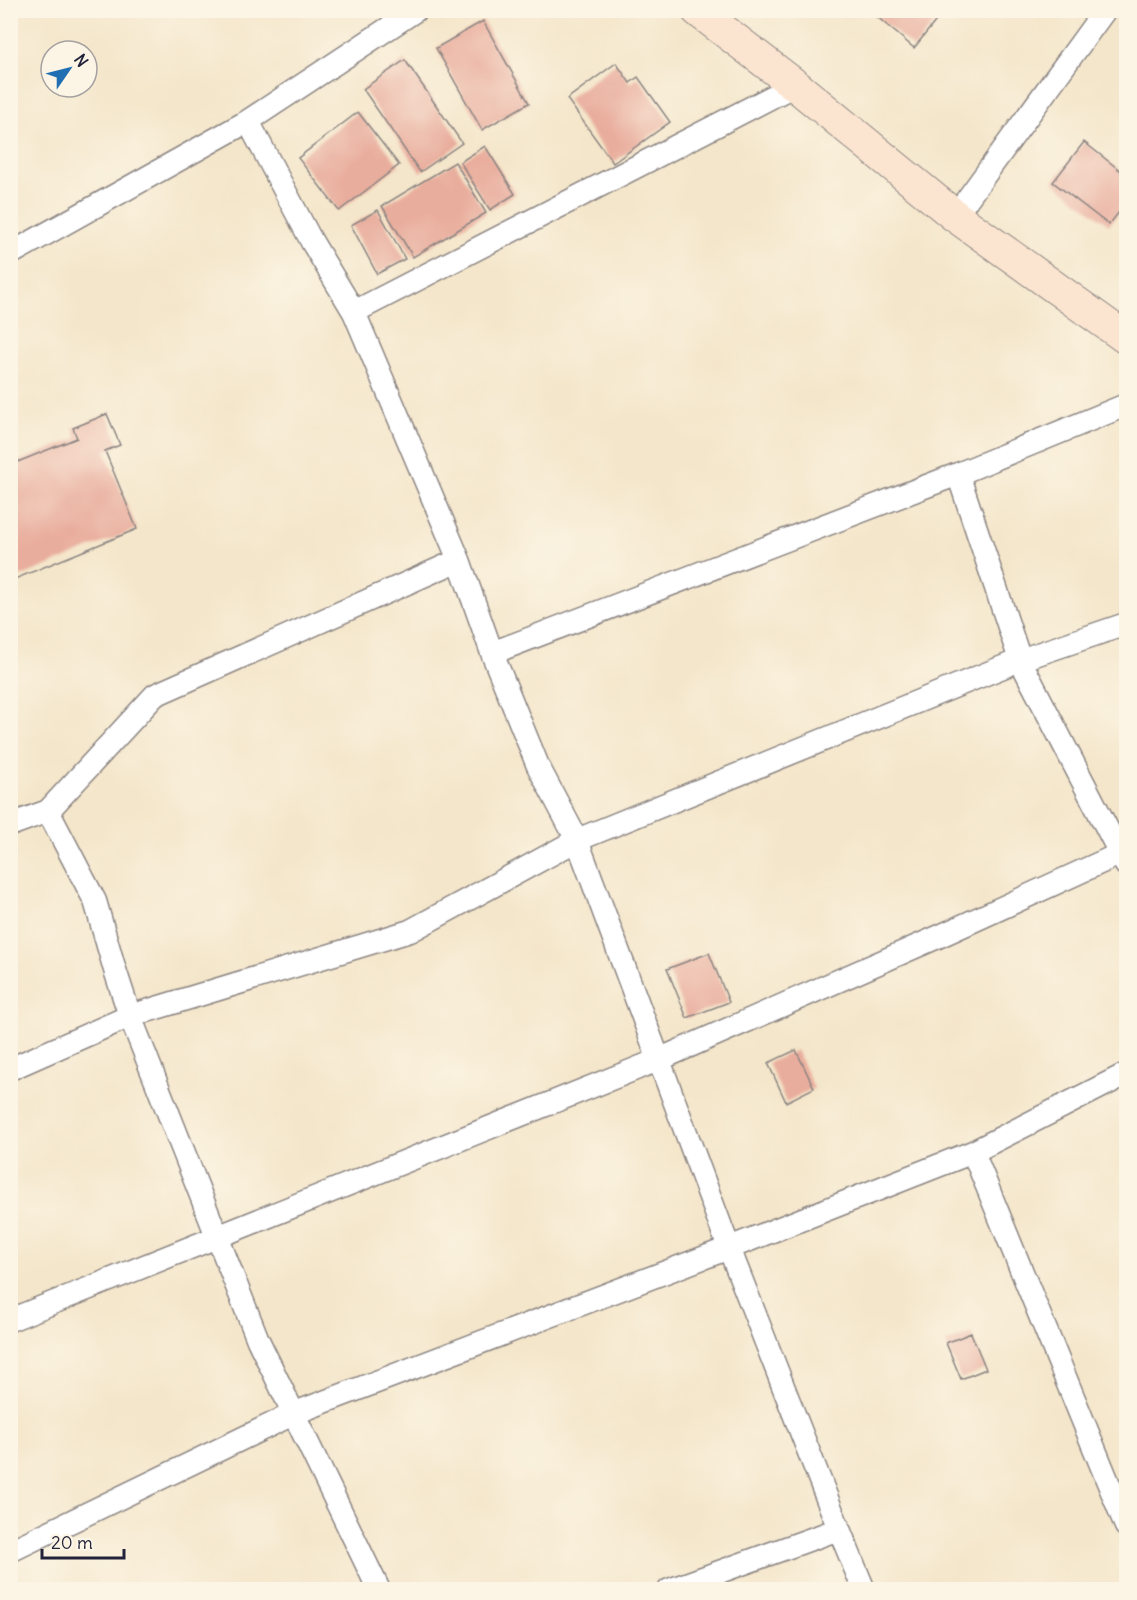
<svg xmlns="http://www.w3.org/2000/svg" width="1137" height="1600" font-family="Delius,sans-serif">
<style>
.building{fill:#e9ad9d}
.lines{fill:none;stroke-linecap:round;stroke-linejoin:round}
.minor-casing{stroke:#8b8482;stroke-width:25}
.secondary-casing{stroke:#8b8482;stroke-width:34}
.minor{stroke:#fff;stroke-width:22}
.secondary{stroke:#fce5d0;stroke-width:32}
</style>
<rect width="100%" height="100%" fill="#fcf5e5"/>
<filter id="ink" filterUnits="userSpaceOnUse"><feTurbulence type="fractalNoise" baseFrequency=".0167" numOctaves="2"/><feDisplacementMap in="SourceGraphic" scale="12" xChannelSelector="R" yChannelSelector="G"/><feConvolveMatrix kernelMatrix="1 2 1 2 8 2 1 2 1" color-interpolation-filters="sRGB"/></filter>
<filter id="wash" filterUnits="userSpaceOnUse"><feTurbulence type="fractalNoise" baseFrequency=".008" numOctaves="4" result="noise"/><feDisplacementMap in="SourceGraphic" scale="24" xChannelSelector="R" yChannelSelector="G"/><feGaussianBlur stdDeviation="1.35" result="paint"/><feColorMatrix in="noise" values="0 0 0 0 0 0 0 0 0 0 0 0 0 0 0 0 0 1.4 0 .05"/><feComposite in="paint" operator="in"/></filter>
<g filter="url(#wash)">
<rect width="100%" height="100%" fill="#f4e6ca"/>
<g id="blocks">
<path class="building" d="M869,10H931L939,17L914,48Z
M483,21L529,103L482,130L436,48Z
M405,60L462,143L420,172L363,89Z
M616,63L630,83L638,77L670,122L613,163L567,99Z
M358,112L399,165L339,211L298,158Z
M1084,142L1126,175V203L1109,225L1053,182Z
M485,146L515,194L490,210L460,162Z
M455,162L486,213L413,257L382,206Z
M378,210L405,259L377,274L351,225Z
M107,414L120,445L105,451L137,529L10,581V465L77,438L73,428Z
M709,953L729,1002L687,1018L667,969Z
M796,1050L814,1088L786,1102L768,1063Z
M971,1333L986,1369L961,1379L946,1343Z"/>
</g>
</g>
<g filter="url(#ink)">
<use href="#blocks" fill-opacity="0" stroke="#8b8482" stroke-width="1.5"/>
<g class="lines">
<g class="minor-casing">
<path id="minor" d="M248,121L312,242L354,312L459,560L492,653L538,766L577,840L729,1248L839,1529L864,1590
M955,216L1105,10
M10,254L248,121L416,10
M354,312L795,85
M958,474L1020,660L1126,865
M492,653L958,474L1126,405
M48,811L95,901L115,970L130,1016L258,1340L379,1590
M10,825L48,811L155,695L459,560
M10,1069L130,1016L410,931L577,840L1020,660L1126,624
M973,1152L1126,1526
M10,1320L658,1060L940,936L1126,851
M10,1551L295,1413L729,1248L973,1152L1126,1074
M669,1590L839,1529"/>
</g>
<g class="secondary-casing">
<path id="secondary" d="M697,10L795,85L955,216L1126,338"/>
</g>
<use href="#minor" class="minor"/>
<use href="#secondary" class="secondary"/>
</g>
</g>
<rect width="1137" height="1600" fill="none" stroke="#fcf5e5" stroke-width="36"/>
<g transform="translate(69 69) rotate(55)"><circle r="28" fill="#fcf5e5" stroke="#a5a1a1" stroke-width="1.5"/>
<path d="M0-4.5L10 22L0 15L-10 22Z" fill="#1f6fb2"/>
<text y="-9" font-size="16" font-weight="bold" text-anchor="middle" fill="#22223b">N</text>
</g>
<path d="M42 1549v9h82v-9" fill="none" stroke="#22223b" stroke-width="3"/>
<text x="51" y="1549" font-size="18" fill="#22223b" stroke="#fcf5e5" stroke-width="4.5" paint-order="stroke">20 m</text>
</svg>
